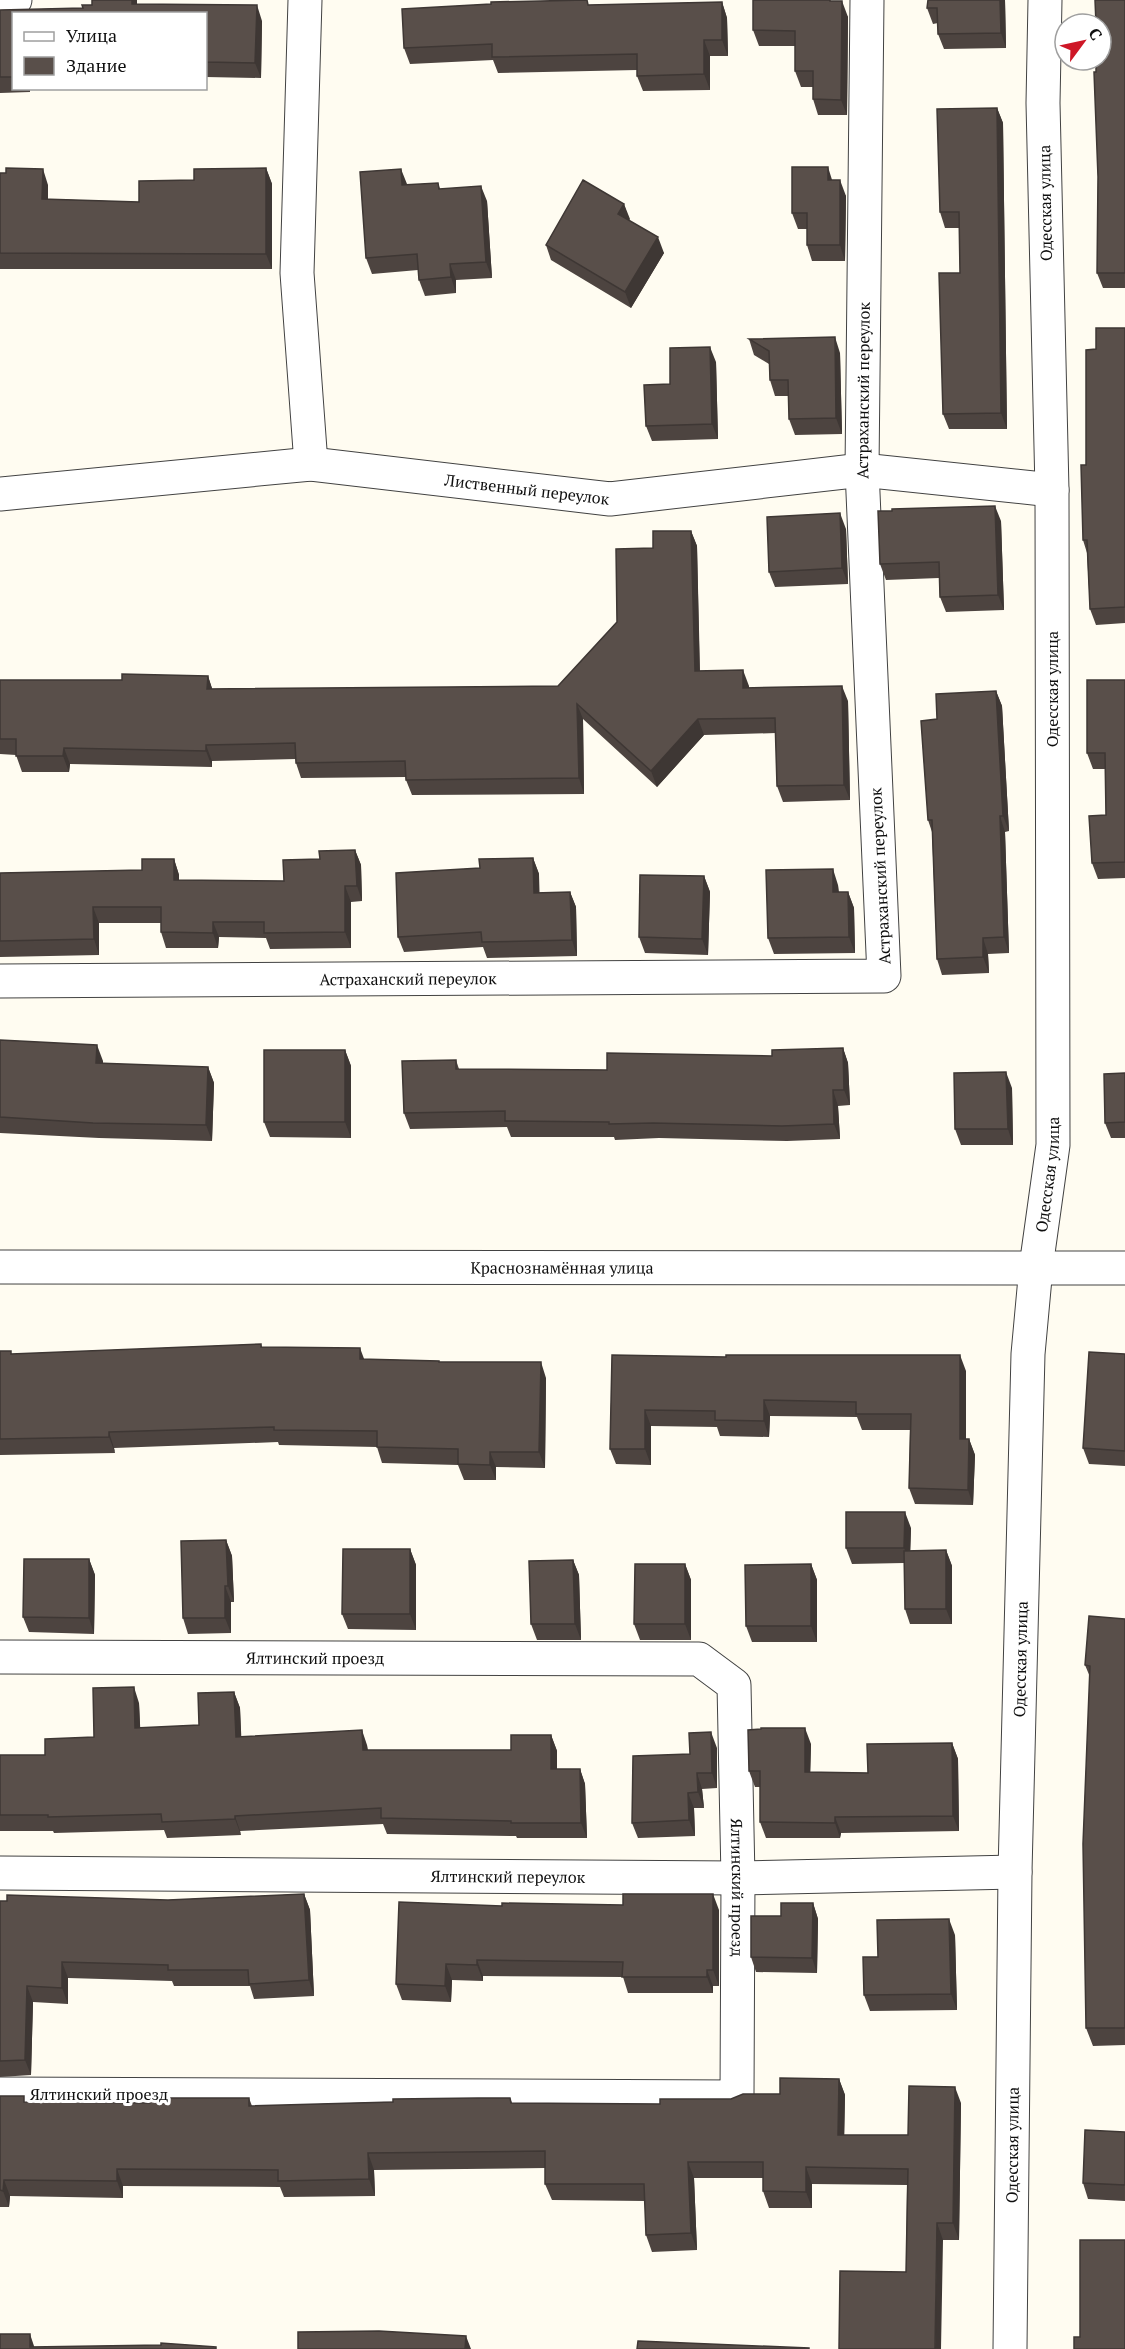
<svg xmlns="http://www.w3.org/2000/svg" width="1125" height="2349" font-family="'PT Serif',serif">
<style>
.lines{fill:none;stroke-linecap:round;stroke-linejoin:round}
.street-casing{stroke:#424242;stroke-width:35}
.street{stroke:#fff;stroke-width:33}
.wall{fill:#4d4440}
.shaded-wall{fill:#3e3734}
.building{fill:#594f4a;stroke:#3e3734;stroke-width:1.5}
.labels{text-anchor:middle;stroke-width:6;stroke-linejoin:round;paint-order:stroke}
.street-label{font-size:16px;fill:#0f0f0f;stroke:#fff}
</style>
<rect width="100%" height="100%" fill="#fffcf1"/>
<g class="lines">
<g class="street-casing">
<g id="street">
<path d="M0,0H15"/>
<path d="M305,0L297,273L311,464"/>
<path id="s1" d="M0,494L311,464L610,499L862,470L1052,490"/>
<path id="s2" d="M0,981L884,976L862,470L867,0"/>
<path id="s3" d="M0,1267L1125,1268"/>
<path id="s4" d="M0,1657L699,1659L734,1685L738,1878L737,2097L0,2094"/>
<path id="s5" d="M0,1873L738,1878L1015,1872"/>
<path id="s6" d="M1010,2349L1015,1872L1028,1354L1036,1267L1053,1145L1052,490L1043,103L1045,0"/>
</g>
</g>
<use href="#street" class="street"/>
</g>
<path class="wall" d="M92,0H137V4L262,21L261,78L206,77V14H14V88H30V92L0,93V10L83,8L92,5Z
M928,0H1005L1006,48L944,49L938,34V23L933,24L927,8Z
M1125,0V288H1103L1097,273L1098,177L1096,72Z
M836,1L848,17L847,115H818L813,99V87H801L795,71V46H759L753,30Z
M722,2L727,18L728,56H710V90L643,91L637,76V70L498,73L493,60L410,64L404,48L590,5Z
M997,108L1003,123L1007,429H949L943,414L960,273L959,228H945L940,212Z
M266,168L272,184V269H0V173L48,185V199L139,202L194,180Z
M832,180L846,196L845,261H812L807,245V229H798L792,213Z
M438,183L440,189L487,201L492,278L456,280V293L425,296L419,280L418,270L372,274L366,258L407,185Z
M624,204L629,220L664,253L631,308L551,260L546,245Z
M1125,328V623L1096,625L1090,609L1087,553L1083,540L1086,465L1096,349Z
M749,339L840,353L842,434L795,435L789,419V396H775L770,380L769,364L754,355Z
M716,362L718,439L652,441L646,426L670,384Z
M1001,521L1004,610L946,612L940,597L939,578L886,580L880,564Z
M846,529L848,584L775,587L769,572Z
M691,531L697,546L700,671L749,686V688L848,701L850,800L783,802L777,786L776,733L704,735L657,787L583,719L584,794L412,795L406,780V777L301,778L296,763V759L212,761V767L70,764L69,772H22L16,755L0,754V680H122L208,676L212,689L558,686L617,622L653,548Z
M1125,680V878L1098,879L1092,863L1106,815L1105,769H1093L1087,753Z
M996,691L1002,706L1009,831L1005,832L1009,953L988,954L989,973L942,975L937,959L932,832L928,820L937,719Z
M355,850L361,865L362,901L351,902V948L270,949L266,938L219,937L218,948H166L161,932V923H99V955L0,957V873L142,870L174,859L179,875V880L284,881L320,859Z
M533,858L539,874V893L570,892L576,907L577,956L487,958L483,947L404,952L398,937L480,868Z
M704,876L710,892L708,955L645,953L639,937Z
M838,885L839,892H848L854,908L855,953L774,954L768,938Z
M0,1040L103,1061V1064L208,1067L214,1083L212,1141L99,1138L0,1133Z
M843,1048L848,1063L850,1105L838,1106L840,1139L787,1141L659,1138L615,1140L614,1137H511L507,1127L410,1129L404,1113L456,1060L459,1069L607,1070L772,1056Z
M345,1050L351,1066V1138L270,1137L264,1122Z
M1125,1073V1138H1111L1105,1123Z
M1012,1088L1013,1145H961L955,1129Z
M261,1344L262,1347L364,1359L439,1361V1362L546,1378L545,1468L496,1467V1480H464L458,1465L382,1463L377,1447L279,1445L278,1442L114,1448L115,1453L0,1455V1351L12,1354Z
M1125,1354V1466L1089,1464L1083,1448Z
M612,1355L966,1371V1439H969L975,1455L973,1505L915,1504L909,1488L910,1430H862L857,1417L770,1416L769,1437L720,1436L717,1427L651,1426V1465L616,1464L610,1449Z
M911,1528L910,1551L946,1550L952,1566V1624H910L905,1609L904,1563L852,1564L846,1548Z
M226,1540L232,1556L234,1602H231V1633L188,1634L183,1618Z
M410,1549L416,1565V1630L348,1629L342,1614Z
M89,1559L95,1575L94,1634L29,1632L23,1617Z
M573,1560L579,1575L581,1640H537L531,1624Z
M685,1564L691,1580V1640H640L634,1624Z
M811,1564L817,1580V1642H752L746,1626Z
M1125,1619V2045L1093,2046L1086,2028L1090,1677L1085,1665Z
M234,1692L240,1708L241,1736L367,1745L368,1750H511L551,1735L557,1751V1769H580L585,1784L587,1838H517L516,1836L387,1834L383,1824L240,1831L241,1835L167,1838L164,1830L54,1833L53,1831H0V1755H45L94,1737L139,1703L140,1728L199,1725Z
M761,1729L811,1744L810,1772L868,1773L952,1743L958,1759L959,1831L841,1833L840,1838H766L760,1822V1787H755L749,1771Z
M717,1748V1788L702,1789L704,1808H694L695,1836L638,1838L632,1823L690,1754Z
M304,1894L310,1910L314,1996L254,1999L250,1986H174L172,1981L68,1978V2004L33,2002L31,2075L0,2077V1901L168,1900Z
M813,1903L818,1919L817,1973L756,1972L751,1957L781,1916Z
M502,1906L719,1910V1986H713V1993H628L623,1977L483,1976V1981L452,1980L451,2002L402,2000L396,1984Z
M955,1935L957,2010L870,2011L864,1995L878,1957Z
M839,2079L845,2095L844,2135H908L961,2103L959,2240H943L906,2272L907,2185L812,2184V2208H769L763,2191V2178H694L697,2250L652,2252L646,2235L645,2201L552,2200L545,2184V2168L374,2170L375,2196L284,2197L280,2187L123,2186V2198L10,2196L9,2207H0V2096L26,2103H150L249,2098L252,2106L510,2098L512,2103L660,2104L731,2099L780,2094Z
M1125,2132V2201L1088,2199L1083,2183Z"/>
<path class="shaded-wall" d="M132,0H137V14L132,4Z
M1000,0H1005L1006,48L1001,33Z
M842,1L848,17L847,115L841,100Z
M722,2L727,18L728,56L722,40Z
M257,5L262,21L261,78L255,63Z
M704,40L710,56V90L704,74Z
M997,108L1003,123L1007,429L1001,413Z
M828,167L833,183L828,180Z
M266,168L272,184V269L266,254Z
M43,169L48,185V215L42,199Z
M401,169L407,184V201L402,185Z
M840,180L846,196L845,261L840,245Z
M481,186L487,201L492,278L486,262Z
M624,204L630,219L624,230L618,214Z
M658,237L664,253L631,308L625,292Z
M450,264L456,280V293L451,277Z
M835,337L840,353L842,434L836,418Z
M710,347L716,362L718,439L712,424Z
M995,506L1001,521L1004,610L998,595Z
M840,513L846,529L848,584L842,568Z
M691,531L697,546L700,687L695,671Z
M743,670L749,686V703L743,688Z
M208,676L213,691L207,689Z
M842,686L848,701L850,800L844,785Z
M996,691L1002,706L1009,831L1003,816Z
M577,704L583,719L584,794L579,778Z
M698,719L704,735L657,787L651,771Z
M206,745L212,761V767L206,751Z
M64,748L70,764L69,772L63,756Z
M1000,816L1005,832L1009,953L1004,937Z
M355,850L361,865L362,901L357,886Z
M533,858L539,874L540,909L534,893Z
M174,859L179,875V896L174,880Z
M833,869L838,885L839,908L833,892Z
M704,876L710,892L708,955L702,939Z
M345,886L351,902V948L345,932Z
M570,892L576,907L577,956L572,940Z
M848,892L854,908L855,953L849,937Z
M93,907L99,923V955L94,939Z
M213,922L219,937L218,948L213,933Z
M983,938L988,954L989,973L983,957Z
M97,1045L103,1061L102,1079L96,1063Z
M843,1048L848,1063L850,1105L844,1090Z
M345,1050L351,1066V1138L345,1122Z
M208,1067L214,1083L212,1141L206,1125Z
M1006,1072L1012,1088L1013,1145L1008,1129Z
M833,1090L838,1106L840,1139L834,1124Z
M360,1348L366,1364L360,1359Z
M960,1355L966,1371V1455L960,1439Z
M541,1362L546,1378L545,1468L539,1452Z
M764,1400L770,1416L769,1437L764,1421Z
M645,1410L651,1426V1465L645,1449Z
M109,1432L114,1448L115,1453L109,1437Z
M969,1439L975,1455L973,1505L968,1490Z
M490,1452L496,1467V1480L490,1465Z
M905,1512L911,1528L910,1563L904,1548Z
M226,1540L232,1556L234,1602L228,1586Z
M410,1549L416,1565V1630L410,1614Z
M946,1550L952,1566V1624L946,1609Z
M89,1559L95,1575L94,1634L89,1618Z
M573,1560L579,1575L581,1640L575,1624Z
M685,1564L691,1580V1640L685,1624Z
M811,1564L817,1580V1642L811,1626Z
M225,1586L231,1602V1633L225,1618Z
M134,1687L139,1703L141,1744L135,1728Z
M234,1692L240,1708L242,1752L236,1737Z
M805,1728L811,1744L810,1788L805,1772Z
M362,1730L367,1745L368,1765L363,1750Z
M711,1732L717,1748V1788L712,1773Z
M551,1735L557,1751V1784L551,1769Z
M952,1743L958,1759L959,1831L953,1816Z
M580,1769L585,1784L587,1838L581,1823Z
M697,1773L702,1789L704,1808L698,1792Z
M688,1793L694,1808L695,1836L689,1820Z
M235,1816L240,1831L241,1835L235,1819Z
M835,1817L841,1833L840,1838L835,1823Z
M304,1894L310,1910L314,1996L309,1980Z
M713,1894L719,1910V1986L713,1970Z
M813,1903L818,1919L817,1973L812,1958Z
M949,1919L955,1935L957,2010L951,1994Z
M477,1960L483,1976V1981L477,1965Z
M62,1962L68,1978V2004L62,1988Z
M446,1964L452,1980L451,2002L445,1986Z
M707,1970L713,1986V1993L707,1977Z
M27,1986L33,2002L31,2075L25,2060Z
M839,2079L845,2095L844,2152L838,2135Z
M955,2087L961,2103L959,2240L953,2223Z
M368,2153L374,2170L375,2196L369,2179Z
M688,2162L694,2178L697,2250L691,2233Z
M806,2167L812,2184V2208L806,2192Z
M117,2169L123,2186V2198L117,2181Z
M4,2180L10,2196L9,2207L3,2191Z
M937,2223L943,2240L941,2349H935Z
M30,2334L35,2349L30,2347Z
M466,2336L471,2349H465Z"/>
<path class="building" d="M92,0H132V4L257,5L255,63L206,62V14H14V77H0V10L83,8L82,5H92Z
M587,0L588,5L722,2V40H704V74L637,76V54L492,57V44L404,48L402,9L491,4V2Z
M753,0H830V1H842L841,100L813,99V71H795V31L753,30Z
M928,0H1000L1001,33L938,34L937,8H927Z
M1095,0H1125V273H1097L1098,177L1094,72H1096V60H1101V24H1096Z
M997,108L1001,413L943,414L939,273H960L959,212H940L937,109Z
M792,167H828V180H840V245H807V213H792Z
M6,168L43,169L42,199L139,202V181L194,180V169L266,168V254L0,253V173H6Z
M401,169L402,185L438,183L439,189L481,186L486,262L450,264L451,277L419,280L417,254L366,258L360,172Z
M583,180L624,204L618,214L658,237L625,292L546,245Z
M1096,328H1125V607L1090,609L1087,540H1083L1081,465H1086V350L1096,349Z
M835,337L836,418L789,419L788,380H770L769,351L749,339Z
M710,347L712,424L646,426L644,385L670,384V348Z
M995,506L998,595L940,597L939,562L880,564L878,511H892V509Z
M840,513L842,568L769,572L767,517Z
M653,531H691L695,671L743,670V688L842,686L844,785L777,786L775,718L698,719L651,771L577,704L579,778L406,780L405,761L296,763L295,743L206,745V751L64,748L63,756H16V739H0V680H122V674L208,676L207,689L558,686L617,622L616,549L653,548Z
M1087,680H1125V862L1092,863L1089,816L1106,815L1105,753H1087Z
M996,691L1003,816H1000L1004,937L983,938V957L937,959L932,820H928L921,721L937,719L936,694Z
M355,850L357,886H345V932L264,933V922H213V933L161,932V907H93L94,939L0,941V873L142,870V859H174V880L284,881L283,860L320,859L319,851Z
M533,858L534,893L570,892L572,940L482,942L481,932L398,937L396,873L480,868L479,859Z
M833,869V892H848L849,937L768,938L766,870Z
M640,875L704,876L702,939L639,937Z
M0,1040L97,1045L96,1063L208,1067L206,1125L93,1123L0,1117Z
M843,1048L844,1090H833L834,1124L782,1126L653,1123L609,1124V1122L505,1121V1111L404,1113L402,1061L456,1060V1069L607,1070V1053L772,1056V1050Z
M264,1050H345V1122H264Z
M1006,1072L1008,1129H955L954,1073Z
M1125,1073V1122L1105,1123L1104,1074Z
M261,1344V1347L360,1348V1359L439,1361V1362H541L539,1452H490V1465L458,1464V1449L377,1447V1431L274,1430V1427L109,1432V1437L0,1439V1351H11V1354Z
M1089,1352L1125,1354V1451L1083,1448Z
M612,1355L726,1357V1355H960V1439H969L968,1490L909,1488L911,1414H856V1402L764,1400V1421L715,1420V1411L645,1410V1449H610Z
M846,1512H905L904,1548H846Z
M226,1540L228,1586H225V1618H183L181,1541Z
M343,1549H410V1614H342Z
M946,1550V1609H905L904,1551Z
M24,1559H89V1618L23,1617Z
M573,1560L575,1624H531L529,1561Z
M635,1564H685V1624H634Z
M811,1564V1626H746L745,1565Z
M1089,1616L1125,1619V2028H1086L1083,1844L1090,1666L1085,1665Z
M134,1687L135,1728L199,1725L198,1693L234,1692L236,1737L362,1730L363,1750H511V1735H551V1769H580L581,1823H511V1821L381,1818V1808L235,1816V1819L162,1822L161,1814L48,1817V1815H0V1755H45V1739L94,1737L93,1688Z
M761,1728H805V1772L868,1773L867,1744L952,1743L953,1816L835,1817V1823L760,1822V1771H749L748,1730L761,1729Z
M711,1732L712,1773H697L698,1792L688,1793L689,1820L632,1823L633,1756L690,1754L689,1733Z
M304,1894L309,1980L249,1984L248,1970H168V1965L62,1962V1988L27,1986L25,2060L0,2061V1901H7V1895L168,1900Z
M623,1894H713V1970H707V1977H622L623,1962L477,1960V1965L446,1964L445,1986L396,1984L399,1902L502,1906V1903L623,1905Z
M781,1903H813L812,1958L751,1957V1916H781Z
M949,1919L951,1994L864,1995L863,1957H878L877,1920Z
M780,2078L839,2079L838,2135H908L909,2086L955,2087L953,2223H937L935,2349H839L840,2271L906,2272L908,2169L806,2167V2192L763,2191V2162H688L691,2233L646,2235L644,2184H545V2151L368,2153L369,2179L278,2181V2170L117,2169V2181L4,2180L3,2191L0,2190V2096H24V2102L150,2103V2098H249V2106L393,2102V2099L478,2098H510L511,2103L660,2104V2099H731L743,2094H780Z
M1085,2130L1125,2132V2185L1083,2183Z
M1080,2240H1125V2349H1074V2337H1080Z
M379,2331L466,2336L465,2349H298V2332Z
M0,2334H30V2347L161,2345V2343L216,2347V2349H0Z
M638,2341L809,2348V2349H637Z"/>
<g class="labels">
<g class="street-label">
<text transform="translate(1045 203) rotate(-91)" y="6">Одесская улица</text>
<text dy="6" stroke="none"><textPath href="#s2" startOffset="1470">Астраханский переулок</textPath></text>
<text dy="6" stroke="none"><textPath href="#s1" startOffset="530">Лиственный переулок</textPath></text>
<text transform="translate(1052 689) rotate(-90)" y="6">Одесская улица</text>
<text transform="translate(880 876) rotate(-93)" y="6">Астраханский переулок</text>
<text dy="6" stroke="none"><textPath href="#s2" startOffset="408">Астраханский переулок</textPath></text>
<text dy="6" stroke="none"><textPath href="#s6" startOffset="1176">Одесская улица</textPath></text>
<text dy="6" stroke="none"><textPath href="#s3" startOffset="562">Краснознамённая улица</textPath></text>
<text dy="6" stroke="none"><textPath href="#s4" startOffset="315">Ялтинский проезд</textPath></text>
<text dy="6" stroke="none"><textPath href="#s6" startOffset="690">Одесская улица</textPath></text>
<text dy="6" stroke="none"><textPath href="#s5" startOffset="508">Ялтинский переулок</textPath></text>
<text dy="6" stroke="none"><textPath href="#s4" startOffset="945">Ялтинский проезд</textPath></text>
<text x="99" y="2100">Ялтинский проезд</text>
<text dy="6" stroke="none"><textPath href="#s6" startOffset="204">Одесская улица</textPath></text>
</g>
</g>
<rect x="12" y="12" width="195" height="78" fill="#ffffff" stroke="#9f9f9f" stroke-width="1.5"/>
<rect x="24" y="32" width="30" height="9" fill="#ffffff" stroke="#9f9f9f" stroke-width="1.5"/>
<text x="66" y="42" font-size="18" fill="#0f0f0f">Улица</text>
<rect x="24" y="57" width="30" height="18" fill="#594f4a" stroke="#9f9f9f" stroke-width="1.5"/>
<text x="66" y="72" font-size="18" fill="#0f0f0f">Здание</text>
<g transform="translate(1083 42) rotate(57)"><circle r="28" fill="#ffffff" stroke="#9f9f9f" stroke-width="1.5"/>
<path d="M0-4.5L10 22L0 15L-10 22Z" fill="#ce1727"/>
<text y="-9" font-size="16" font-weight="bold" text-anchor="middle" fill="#0f0f0f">С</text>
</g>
</svg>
